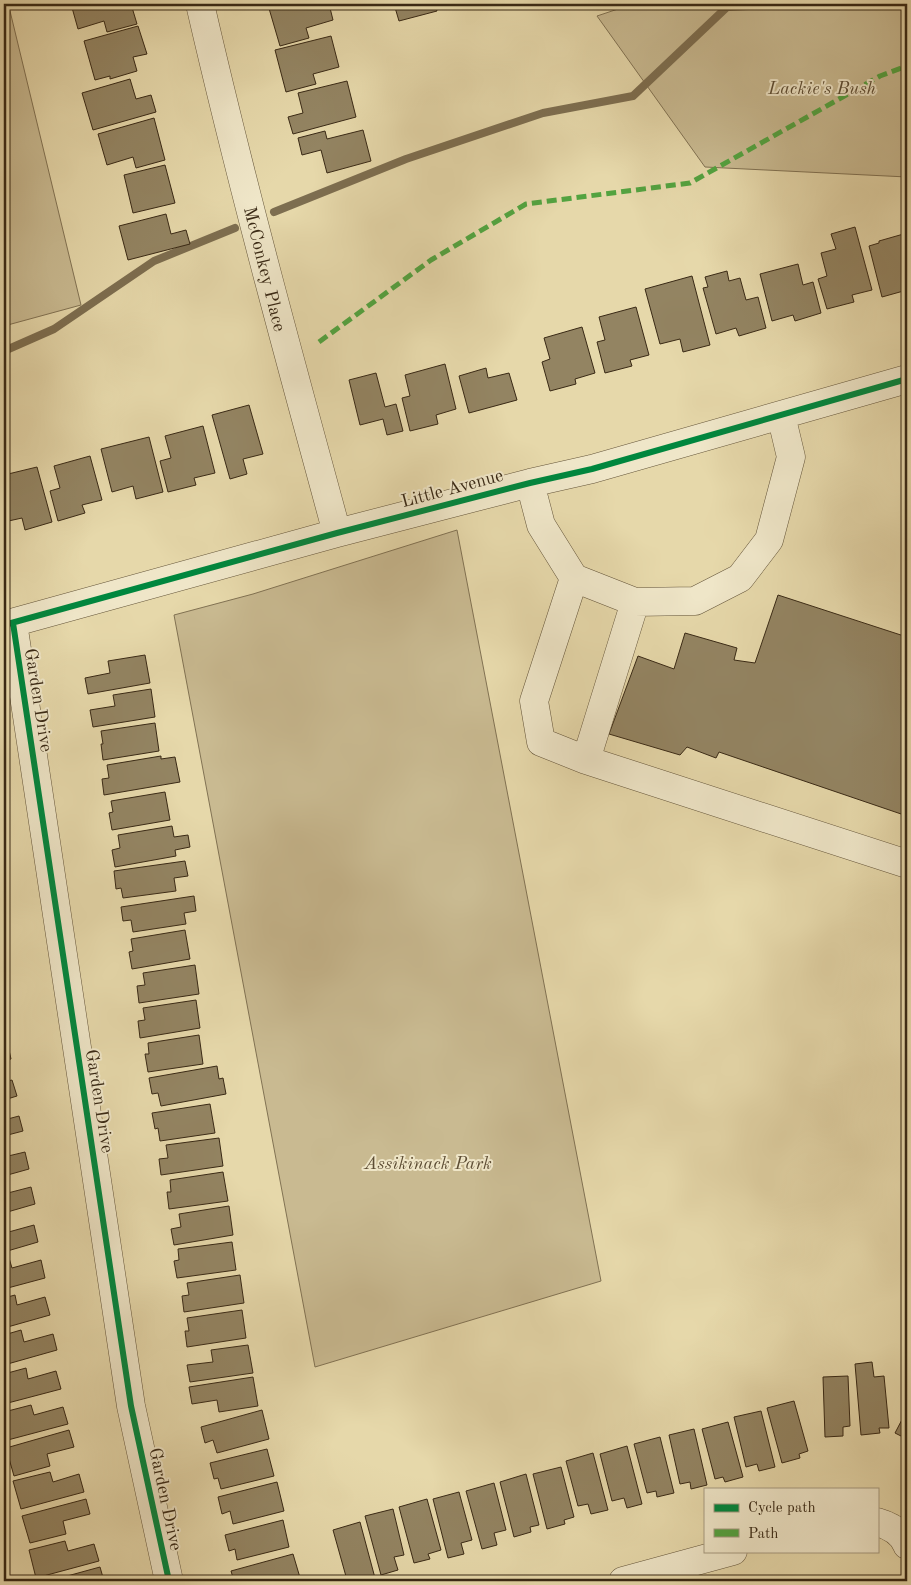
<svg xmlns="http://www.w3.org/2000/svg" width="911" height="1585" font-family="'Old Standard TT',serif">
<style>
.green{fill:#c9ba91;stroke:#817253}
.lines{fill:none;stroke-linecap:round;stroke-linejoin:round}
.stream{stroke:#7d6e50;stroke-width:8}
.building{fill:#938462;stroke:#392915}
.minor-casing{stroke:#64553a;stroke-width:29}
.minor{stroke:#efe6c8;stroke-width:28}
.quiet{stroke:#53a340;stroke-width:5;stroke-dasharray:10 5;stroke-linecap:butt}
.cycleway-casing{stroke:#efe6c8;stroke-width:9}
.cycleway{stroke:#00873e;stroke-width:6}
.labels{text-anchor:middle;stroke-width:4;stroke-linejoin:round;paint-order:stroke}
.park-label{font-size:18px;font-style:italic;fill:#5d4d34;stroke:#efe6c8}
.street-label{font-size:18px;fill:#392915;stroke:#efe6c8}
</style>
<rect width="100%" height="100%" fill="#e6d8aa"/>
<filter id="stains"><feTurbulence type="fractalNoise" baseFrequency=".004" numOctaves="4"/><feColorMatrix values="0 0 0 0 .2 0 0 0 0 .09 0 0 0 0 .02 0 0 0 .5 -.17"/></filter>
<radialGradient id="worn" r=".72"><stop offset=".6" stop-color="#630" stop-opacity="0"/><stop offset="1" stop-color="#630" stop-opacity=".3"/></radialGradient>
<path class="green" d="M633,4H907V177L705,167L597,16Z
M10,11L81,305L4,326V14Z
M457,530L601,1281L315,1367L174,615L253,594Z"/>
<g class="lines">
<path class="stream" d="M274,212L406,159L543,113L633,96L727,7L791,4
M4,351L54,329L154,261L235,228"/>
</g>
<path class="building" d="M71,4H131L137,24L107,32L104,21L78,29Z
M273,4H329L333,20L306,28L309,38L280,46L268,5Z
M394,4H435L437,11L399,21Z
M138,26L147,54L133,57L137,71L110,79V76L95,80L84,41Z
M331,36L339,67L313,74L316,84L286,92L275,50Z
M130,79L136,99L151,95L156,112L93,130L82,93Z
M347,81L356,117L293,134L288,117L303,113L298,93Z
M154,118L165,160L136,168L133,157L107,165L98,134Z
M363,130L371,161L327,173L321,150L302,155L298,138L325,131L327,139Z
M165,165L175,203L133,213L124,175Z
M166,214L171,234L186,230L190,244L128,260L119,226Z
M855,227L872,290L852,295L854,302L827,309L818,279L827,276L821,253L836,249L831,234Z
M907,233V290L882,297L869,246L879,243V241Z
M798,264L803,285L813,282L821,313L795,321L793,315L772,321L760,274Z
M727,271L729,281L740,278L746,300L758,297L766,328L739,336L736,328L716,334L703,288L708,287L705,277Z
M692,276L710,345L683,352L680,339L660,344L645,289Z
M636,307L649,355L630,360L632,366L605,373L597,342L605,340L599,317Z
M582,327L595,373L575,379L576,384L550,391L542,362L550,359L544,338Z
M445,364L456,409L436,415L438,424L410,431L402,398L410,396L405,375Z
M486,368L488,378L509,373L517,400L469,413L459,376Z
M376,373L385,407L396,404L403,431L387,435L383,419L360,425L349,380Z
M249,405L263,454L243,459L247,474L230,479L212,415Z
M203,426L215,473L194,478L196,485L168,492L160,461L171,458L165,436Z
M149,437L163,492L136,499L133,486L112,492L101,449Z
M90,456L102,500L82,505L85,513L58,521L50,491L60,488L54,466Z
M37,467L52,522L25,530L22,518L4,522V475Z
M778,595L907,637V816L719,752L716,758L687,747L680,755L609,734L638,656L674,669L685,633L737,648L734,660L755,663Z
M145,655L150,683L88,694L85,678L110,673L108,661Z
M151,689L155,717L93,727L90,710L115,706L113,695Z
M155,723L159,751L103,760L101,744H103L101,731Z
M161,756V759L175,757L180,782L104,795L102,779L109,778L107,765Z
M165,792L170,820L112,830L109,813L113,812L111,801Z
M172,826L174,837L188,835L190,847L175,850L176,856L115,867L112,850L120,848L118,835Z
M185,861L188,876L174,878L176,891L123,898L121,888L116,889L114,871Z
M194,896L196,911L184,913L186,924L133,932L131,920L123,921L121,907Z
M185,930L190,959L132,969L129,952L133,951L131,939Z
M195,965L199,994L139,1003L137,986L145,985L143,973Z
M196,1000L200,1028L140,1038L138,1021L145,1020L143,1008Z
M199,1035L203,1064L148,1072L145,1054H149L148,1043Z
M7,1041L11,1059L4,1061V1042Z
M217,1066L219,1079L223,1078L226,1094L161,1106L158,1093L152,1094L149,1078Z
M12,1080L17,1096L4,1100V1082Z
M210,1104L215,1133L160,1141L158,1128L155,1129L152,1113Z
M19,1116L23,1131L4,1136V1120Z
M219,1138L223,1166L161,1175L159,1159L168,1158L166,1145Z
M25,1152L29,1169L4,1176V1157Z
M223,1172L228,1201L169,1209L167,1192H171L170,1180Z
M31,1187L35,1204L4,1213V1194Z
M229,1206L233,1235L174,1245L171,1229L181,1227L179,1214Z
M34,1225L38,1242L4,1252V1227L5,1233Z
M232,1242L236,1270L177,1278L174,1261L179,1260L178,1249Z
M9,1258L12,1268L41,1260L45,1278L4,1289V1259Z
M240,1275L244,1303L184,1312L182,1296L189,1295L187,1283Z
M15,1295L17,1305L45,1297L50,1315L4,1328V1298Z
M242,1310L246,1338L187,1347L185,1331H189L187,1318Z
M21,1330L24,1342L53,1334L57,1350L4,1365V1335Z
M248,1345L253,1373L190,1382L187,1365L213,1362L211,1350Z
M872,1362L874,1377L884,1376L889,1428H879L880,1433L861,1435L855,1364Z
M26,1368L28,1379L56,1371L61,1389L4,1404V1374Z
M848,1376L850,1426L843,1427V1436L825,1437L823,1377Z
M253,1377L258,1406L219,1412L217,1400L192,1404L189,1387Z
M794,1401L808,1451L799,1454L800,1458L782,1463L767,1408Z
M31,1405L34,1415L63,1407L68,1424L4,1441V1412Z
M262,1410L269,1439L217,1453L213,1440L205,1443L201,1427Z
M907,1410V1439L895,1433Z
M761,1411L775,1467L759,1471L757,1464L746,1467L734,1417Z
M728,1422L743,1477L725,1482L723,1477L715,1479L702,1429Z
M694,1429L707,1485L691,1489L690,1482L680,1484L669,1435Z
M69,1430L74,1447L47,1454L50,1466L14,1476L6,1448Z
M660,1437L674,1493L657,1497L656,1491L647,1493L634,1444Z
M627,1446L642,1504L627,1508L624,1498L612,1501L600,1454Z
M267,1449L274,1476L221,1489L218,1478L214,1479L210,1463Z
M593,1453L608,1510L591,1514L588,1504L578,1506L566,1461Z
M561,1467L574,1517L564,1520L565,1524L547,1529L533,1474Z
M50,1472L53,1482L79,1474L84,1492L21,1509L13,1481Z
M526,1474L539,1525L530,1527L531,1532L514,1537L500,1482Z
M277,1482L284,1511L233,1524L230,1511L222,1514L218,1497Z
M494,1483L506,1530L494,1533L497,1545L482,1549L466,1491Z
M459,1492L472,1540L461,1543L464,1554L448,1558L433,1499Z
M86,1499L90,1514L63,1521L66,1534L30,1543L22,1516Z
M427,1499L441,1550L428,1554L430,1559L414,1563L399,1507Z
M393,1509L404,1555L394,1557L398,1570L381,1575L365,1516Z
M283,1520L289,1547L237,1560L235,1549L229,1551L225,1535Z
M360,1522L375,1578L363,1581H358L357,1578L347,1580L333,1530Z
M65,1541L68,1551L94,1544L99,1561L36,1578L29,1550Z
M293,1554L301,1581H262L261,1580L234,1581L231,1571Z
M100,1567L104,1581H49Z"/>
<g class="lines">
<g class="minor-casing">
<path id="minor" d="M200,4C241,182 289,357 337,533
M530,483L541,525L574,578L635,602L695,601L740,578L769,540L791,457L781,415
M574,578L534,701L541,742L586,760L635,602
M13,623L131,1406L169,1581
M4,625L337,533L530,483L592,469L907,379
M586,760L907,864
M877,1522C891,1526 902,1532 907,1545
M623,1581L733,1551"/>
</g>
<use href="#minor" class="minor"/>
<path class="quiet" d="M319,342L431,260L526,204L690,183L880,76L907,66"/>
<g class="cycleway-casing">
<path id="cycleway" d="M13,623L131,1406L169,1581
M4,625L337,533L530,483L592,469L907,379"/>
</g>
<use href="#cycleway" class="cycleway"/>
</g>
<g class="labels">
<g class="park-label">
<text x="822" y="94">Lackie's Bush</text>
<text x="428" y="1169">Assikinack Park</text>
</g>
<g class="street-label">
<text transform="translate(265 269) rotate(76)" y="6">McConkey Place</text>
<text transform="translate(452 488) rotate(-15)" y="6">Little Avenue</text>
<text transform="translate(39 700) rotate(81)" y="6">Garden Drive</text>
<text transform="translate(100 1101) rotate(81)" y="6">Garden Drive</text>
<text transform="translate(166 1499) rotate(78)" y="6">Garden Drive</text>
</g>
</g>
<rect width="911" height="1585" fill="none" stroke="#e6d8aa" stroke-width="20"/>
<rect x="5" y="5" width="901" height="1575" fill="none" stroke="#392915" stroke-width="2.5"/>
<rect x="10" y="10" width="891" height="1565" fill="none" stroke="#392915"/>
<rect x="704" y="1488" width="175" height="65" fill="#efe6c8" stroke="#a69a80"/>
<rect x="714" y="1504" width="25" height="8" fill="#00873e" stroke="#a69a80"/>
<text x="748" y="1512" font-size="15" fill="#392915">Cycle path</text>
<rect x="714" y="1529" width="25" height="8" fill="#53a340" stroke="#a69a80"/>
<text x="748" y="1538" font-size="15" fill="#392915">Path</text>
<rect width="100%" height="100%" filter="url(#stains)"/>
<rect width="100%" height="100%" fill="url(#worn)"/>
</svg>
